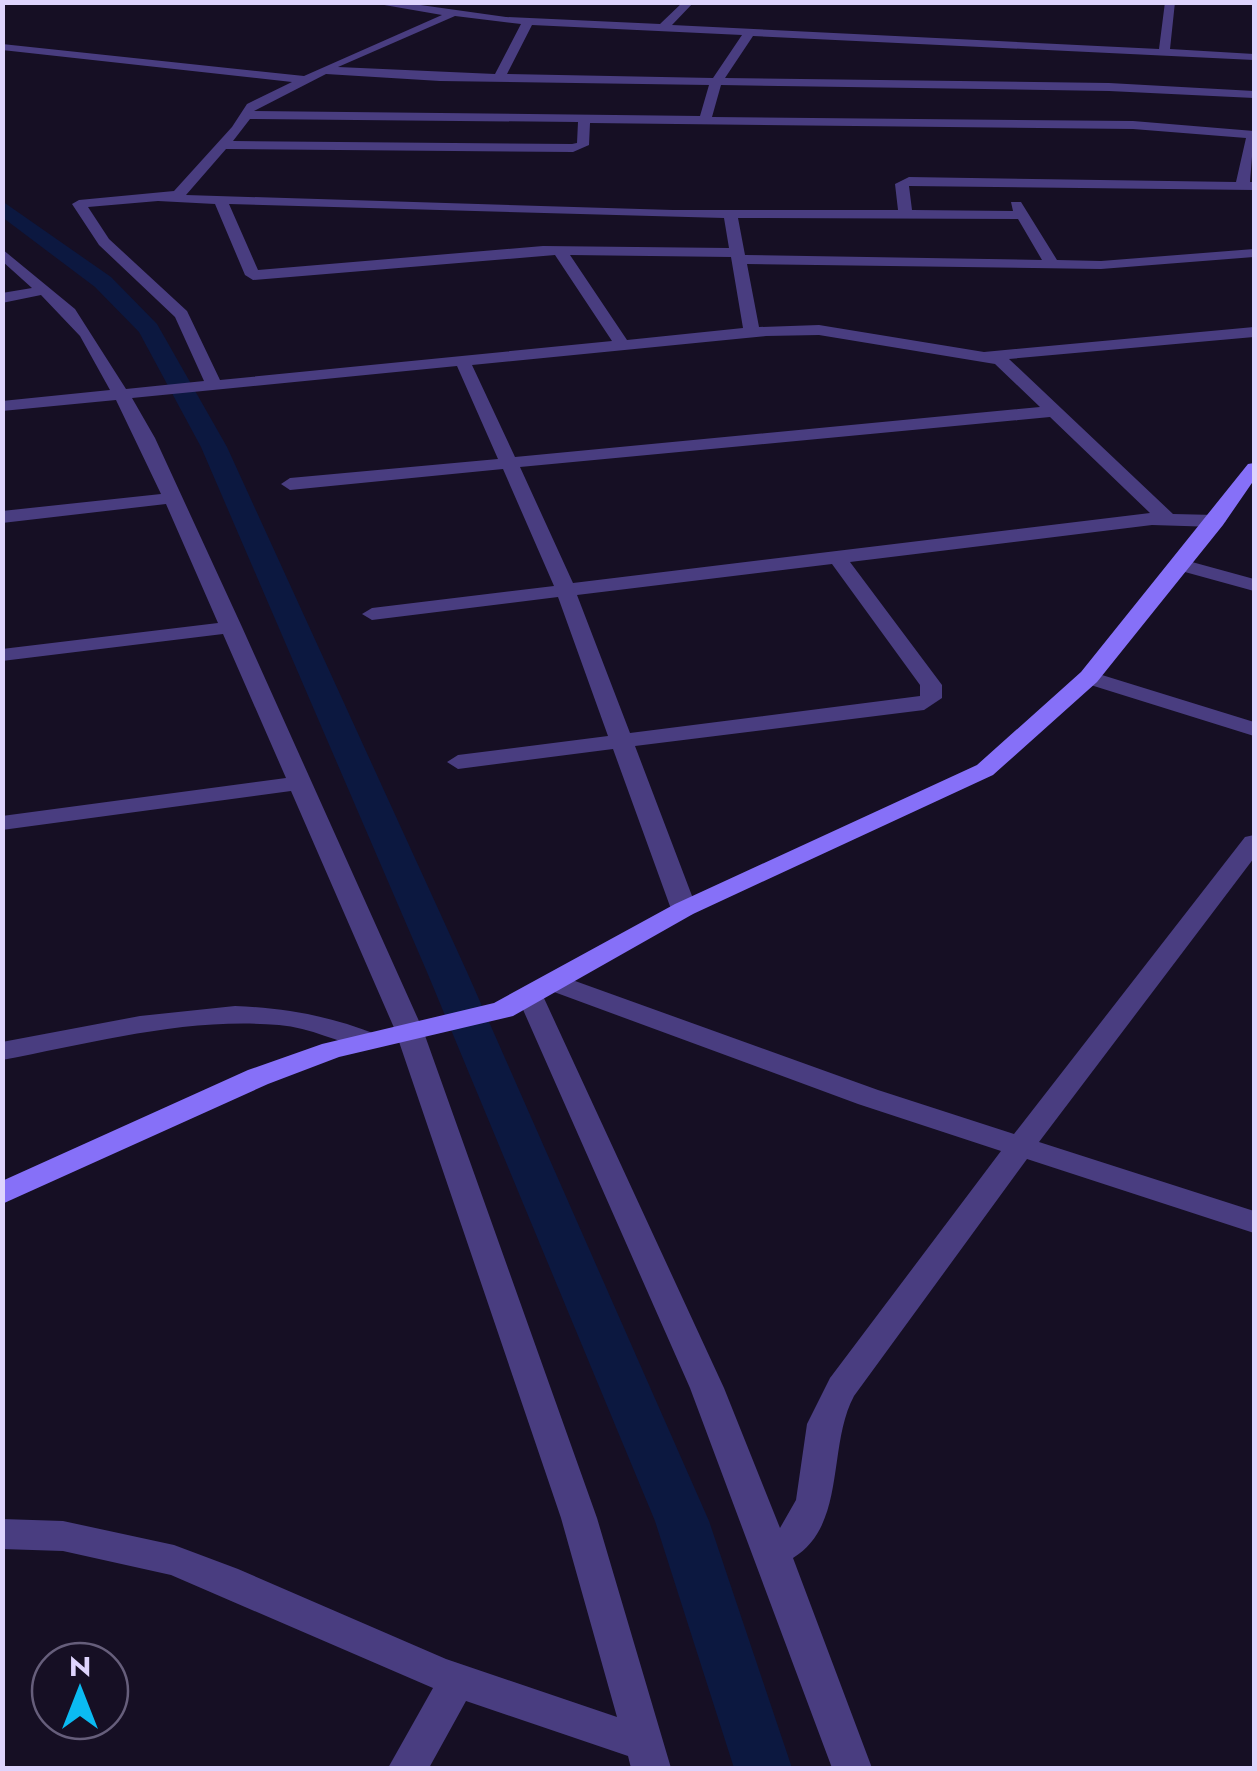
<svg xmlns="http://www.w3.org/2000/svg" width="1257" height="1771" font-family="Jost,sans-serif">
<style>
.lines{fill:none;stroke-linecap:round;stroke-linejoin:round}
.canal{fill:#0c1840;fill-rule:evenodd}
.street{fill:#493d80;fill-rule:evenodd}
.secondary{fill:#8670f8;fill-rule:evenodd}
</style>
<rect width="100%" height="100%" fill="#160f24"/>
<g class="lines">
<path class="canal" d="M2,201L111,277L157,324L227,447L467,972L709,1521L792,1768H734L655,1521L427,972L201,447L139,332L95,287L2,217Z"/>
<path class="street" d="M367,2H399L506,17L660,24L683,2H694L672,25L1159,49L1165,2H1175L1170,49L1254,54V60L753,36L725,78L1109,83L1254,91V98L1109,91L721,85L712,117L1133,121L1254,131L1250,182H1254V190L909,186L912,210L1013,211L1011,202H1021L1057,260L1101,261L1254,249V257L1101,269L747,264L759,327L819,325L984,352L1254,327V337L1009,359L1173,514L1216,515L1226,521L1216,527L1152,525L850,562L942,685V698L924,710L635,746L697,909L693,914L684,917L671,909L613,749L458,769L447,762L458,755L608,736L558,597L372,620L362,614L372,608L554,586L503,469L290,490L281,484L290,478L498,459L457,366L132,398L155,438L242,627L423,1030L597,1518L671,1768H631L628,1756L466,1701L429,1768H388L433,1688L171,1575L63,1551L2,1549V1519L63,1521L174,1545L238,1569L446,1659L617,1717L561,1518L395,1030L291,791L2,830V816L286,778L223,634L2,661V649L218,623L166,504L2,523V511L161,494L116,400L2,411V401L110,390L80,336L41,295L2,303V293L32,288L2,261V249L75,309L126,389L204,381L175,317L99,245L72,204L79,200L174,191L232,127L247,104L292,82L2,50V44L304,76L442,15ZM455,16L521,24L495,74L338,67ZM532,25L742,35L713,78L507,74ZM326,74L440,81L709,85L700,116L254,111ZM250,119L578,122L577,143L572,144L233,141ZM590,123L1133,129L1246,138L1236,182L909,177L895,184L898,210H673L186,195L226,149L573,152L589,145ZM158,201L215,204L245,275L253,280L555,255L612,341L220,380L187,311L109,239L88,207ZM229,204L724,218L729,248L543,246L258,270ZM738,218L1018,219L1042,260L745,255ZM570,255L731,257L743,328L627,340ZM819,335L995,364L1040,407L515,457L472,365L766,336ZM1050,417L1150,513L573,583L520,467ZM832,564L920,685V696L630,733L577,595Z
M1247,2H1254V6Z
M1181,559L1254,579V591L1174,569L1171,565Z
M1089,671L1254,722V736L1081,682L1078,677Z
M1254,835V858L1039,1142L1254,1211V1233L1027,1159L854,1396C827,1446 847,1525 793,1558L872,1768H832L690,1388L517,996L530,988L543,996L724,1388L780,1528L796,1500L807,1424L830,1378L1001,1151L858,1104L546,989L542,983L546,977H564L878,1090L1014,1134L1245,837Z
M235,1006C286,1008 330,1016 378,1035L382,1041L368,1050C338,1042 311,1028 279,1025C186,1017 93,1043 2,1060V1042L140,1016Z"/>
<path class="secondary" d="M1254,463V480L1223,525L1097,682L993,775L693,914L513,1016L339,1057L268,1084L2,1204V1181L248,1070L322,1044L494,1003L675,904L977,765L1081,672L1248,464Z"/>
</g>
<rect width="1257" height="1771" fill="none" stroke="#ded4fd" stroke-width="10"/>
<g transform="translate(80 1691)"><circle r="48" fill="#160f24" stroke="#665e7b" stroke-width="2.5"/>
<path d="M0-8L18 38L0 25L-18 38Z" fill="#0bbbf2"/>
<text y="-15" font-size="28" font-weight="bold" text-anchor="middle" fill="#ded4fd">N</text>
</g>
</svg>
